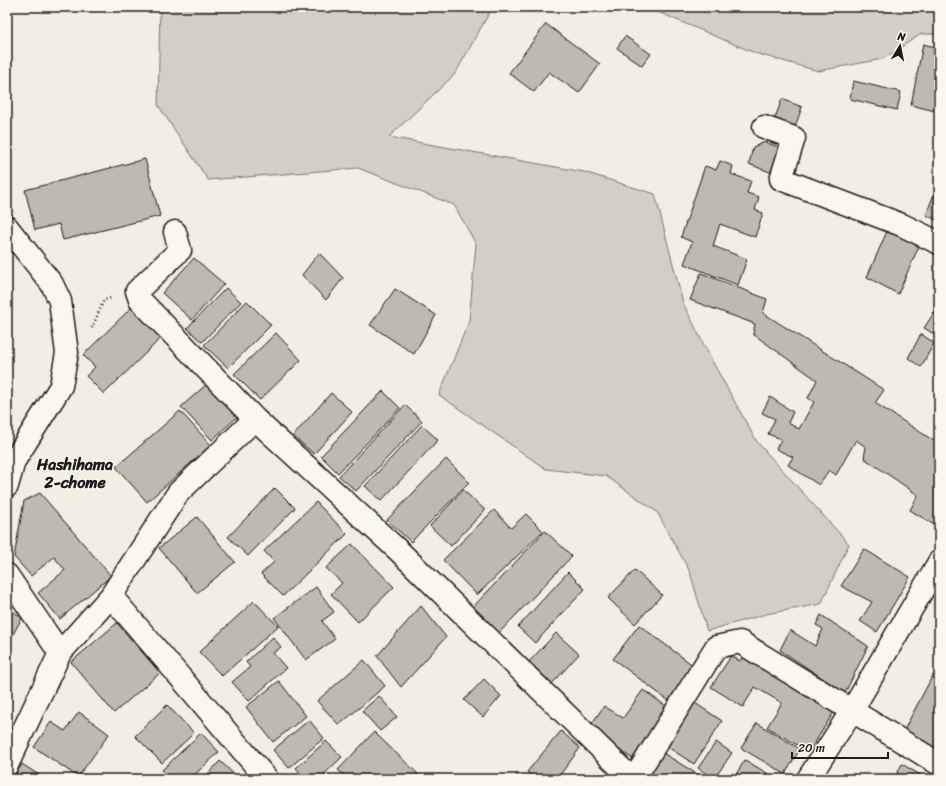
<svg xmlns="http://www.w3.org/2000/svg" width="946" height="786" font-family="Sriracha,sans-serif">
<style>
.green{fill:#d2cfc6;stroke:#777671}
.building{fill:#bdbab1;stroke:#1c1c1c}
.lines{fill:none;stroke-linecap:round;stroke-linejoin:round}
.street-casing{stroke:#1c1c1c;stroke-width:25}
.highway-casing{stroke:#1c1c1c;stroke-width:25}
.path{stroke:#1c1c1c;stroke-width:2.5;stroke-dasharray:1 3;stroke-linecap:butt}
.street{stroke:#fbf7ec;stroke-width:22}
.highway{stroke:#fbf7ec;stroke-width:22}
.labels{text-anchor:middle;stroke-width:3;stroke-linejoin:round;paint-order:stroke}
.neighbourhood-label{font-size:16px;font-weight:bold;fill:#1c1c1c;stroke:#fbf7ec}
</style>
<rect width="100%" height="100%" fill="#f2eee4"/>
<filter id="ink" filterUnits="userSpaceOnUse"><feTurbulence type="fractalNoise" baseFrequency=".025" numOctaves="2"/><feDisplacementMap in="SourceGraphic" scale="8" xChannelSelector="R" yChannelSelector="G"/><feConvolveMatrix kernelMatrix="1 2 1 2 8 2 1 2 1" color-interpolation-filters="sRGB"/></filter>
<g filter="url(#ink)">
<path class="green" d="M160,7H496L492,8L455,74L389,137L584,172L655,194L683,303L712,361L757,442L849,544L821,604L766,614L707,631L690,572L657,512L606,476L546,469L439,395L469,321L476,244L454,205L358,168L208,180L158,105Z
M646,7H939V34H921L883,59L818,71L755,53Z"/>
<path class="building" d="M546,24L600,64L579,93L549,72L534,92L509,73Z
M625,36L651,54L642,66L617,48Z
M923,44L939,48V112L911,105Z
M853,81L901,92L897,110L850,99Z
M782,99L802,107L794,130L774,121Z
M765,142L783,149L775,174L749,164L753,147Z
M145,159L160,216L63,240L59,224L35,230L25,190Z
M720,161L733,166L731,174L751,181L747,193L759,197L755,210L763,213L755,237L720,224L713,246L747,259L738,285L684,264L692,242L681,237L705,166L716,170Z
M939,181V221L926,215Z
M888,229L919,246L898,294L867,277Z
M319,253L343,278L326,300L302,275Z
M194,258L224,284L192,320L162,293Z
M701,273L767,299L763,313L884,390L875,403L939,444V528L910,510L918,495L864,458L866,447L856,440L836,475L829,470L819,485L788,465L793,457L776,449L781,439L768,434L775,419L762,413L770,397L793,412L788,423L799,429L814,402L808,398L817,380L753,334L755,324L690,300Z
M226,288L241,302L202,342L187,328Z
M395,289L436,315L414,354L370,325Z
M247,301L271,325L228,368L204,345Z
M939,305V337L924,328Z
M132,307L162,337L104,394L86,376L95,367L83,355Z
M276,333L301,360L260,400L234,374Z
M921,334L934,343L921,367L908,358Z
M208,383L238,416L212,440L181,407Z
M383,391L400,408L338,473L321,456Z
M331,393L352,412L314,454L293,436Z
M405,405L422,421L356,491L339,476Z
M180,411L211,445L147,502L116,467Z
M422,425L438,440L381,501L365,486Z
M446,459L469,482L411,542L387,520Z
M275,488L295,508L248,556L228,537Z
M463,490L485,510L451,546L430,526Z
M40,493L111,576L60,619L38,593L65,570L54,557L31,576L14,557L24,501Z
M316,502L347,534L283,596L261,574L274,562L264,551Z
M494,510L511,528L526,514L543,531L477,595L443,560Z
M197,517L235,562L197,593L159,548Z
M545,531L572,556L499,633L472,608Z
M352,544L394,587L358,622L331,594L342,583L326,568Z
M864,549L910,577L877,632L860,621L872,602L841,586Z
M635,570L662,595L635,624L608,598Z
M568,572L585,589L535,643L518,627Z
M316,587L334,612L322,621L335,639L306,660L274,618Z
M254,601L278,626L222,676L199,652Z
M421,606L446,637L401,687L377,656Z
M7,607L22,618L7,645Z
M821,615L868,646L845,693L780,650L790,630L815,646L823,629L816,625Z
M117,623L160,673L114,713L71,662Z
M639,625L694,666L669,701L613,659Z
M556,633L579,654L550,686L526,665Z
M273,637L281,647L273,653L286,668L249,701L232,682L250,667L246,662Z
M744,654L835,710L809,752L767,727L782,703L755,687L743,707L711,687L731,656L740,661Z
M364,660L385,686L339,725L317,701Z
M933,675L939,679V754L904,730Z
M484,679L501,696L483,717L464,700Z
M279,681L306,716L273,742L246,707Z
M643,690L672,710L636,761L588,729L604,706L623,718Z
M379,696L397,717L380,731L362,711Z
M695,703L722,721L694,764L666,746Z
M167,705L194,733L162,763L135,736Z
M79,712L109,734L78,777L34,747L51,722L65,731Z
M309,720L324,738L289,768L273,750Z
M757,723L800,749L785,774L741,748Z
M561,731L580,748L557,779H534L527,772Z
M374,732L418,774L413,779H348L338,770Z
M201,733L219,752L190,779H171L162,770Z
M326,741L342,757L319,779H306L296,768Z
M716,742L732,753L714,779L698,768Z
M663,753L705,779H648Z
M745,760L777,779H733Z
M220,761L239,779H203Z
M22,764L45,779H13Z
M902,764L927,779H894Z
M518,773L527,779H514Z"/>
<g class="lines">
<g class="street-casing">
<path id="street" d="M764,127L794,138L781,179L902,225L939,243
M7,227L52,284L60,301L67,353L61,386L14,461L7,486
M175,232L180,250L137,291L140,300L255,419L399,551L632,779
M7,575L60,653
M111,596L267,779
M7,765L60,653L111,596L178,493L255,419
M634,779L716,647L740,642L939,764"/>
</g>
<g class="highway-casing">
<path id="highway" d="M808,779L851,712L939,562"/>
</g>
<path class="path" d="M92,328L104,300L111,298"/>
<use href="#street" class="street"/>
<use href="#highway" class="highway"/>
</g>
</g>
<g class="labels">
<g class="neighbourhood-label">
<text x="75" y="470">Hashihama<tspan x="75" dy="18">2-chome</tspan></text>
</g>
</g>
<rect width="946" height="786" fill="none" stroke="#fbf7ec" stroke-width="24"/>
<rect x="12" y="12" width="922" height="762" fill="none" stroke="#1c1c1c" stroke-width="1.5" filter="url(#ink)"/>
<g transform="translate(900 46) rotate(10)" stroke="#fbf7ec" stroke-width="3" paint-order="stroke">
<path d="M0-3L7 15L0 10L-7 15Z" fill="#1c1c1c"/>
<text y="-6" font-size="11" font-weight="bold" text-anchor="middle" fill="#1c1c1c">N</text>
</g>
<path d="M792 752v6h96v-6" fill="none" stroke="#1c1c1c" stroke-width="2"/>
<text x="798" y="752" font-size="12" fill="#1c1c1c" stroke="#fbf7ec" stroke-width="3" paint-order="stroke">20 m</text>
</svg>
